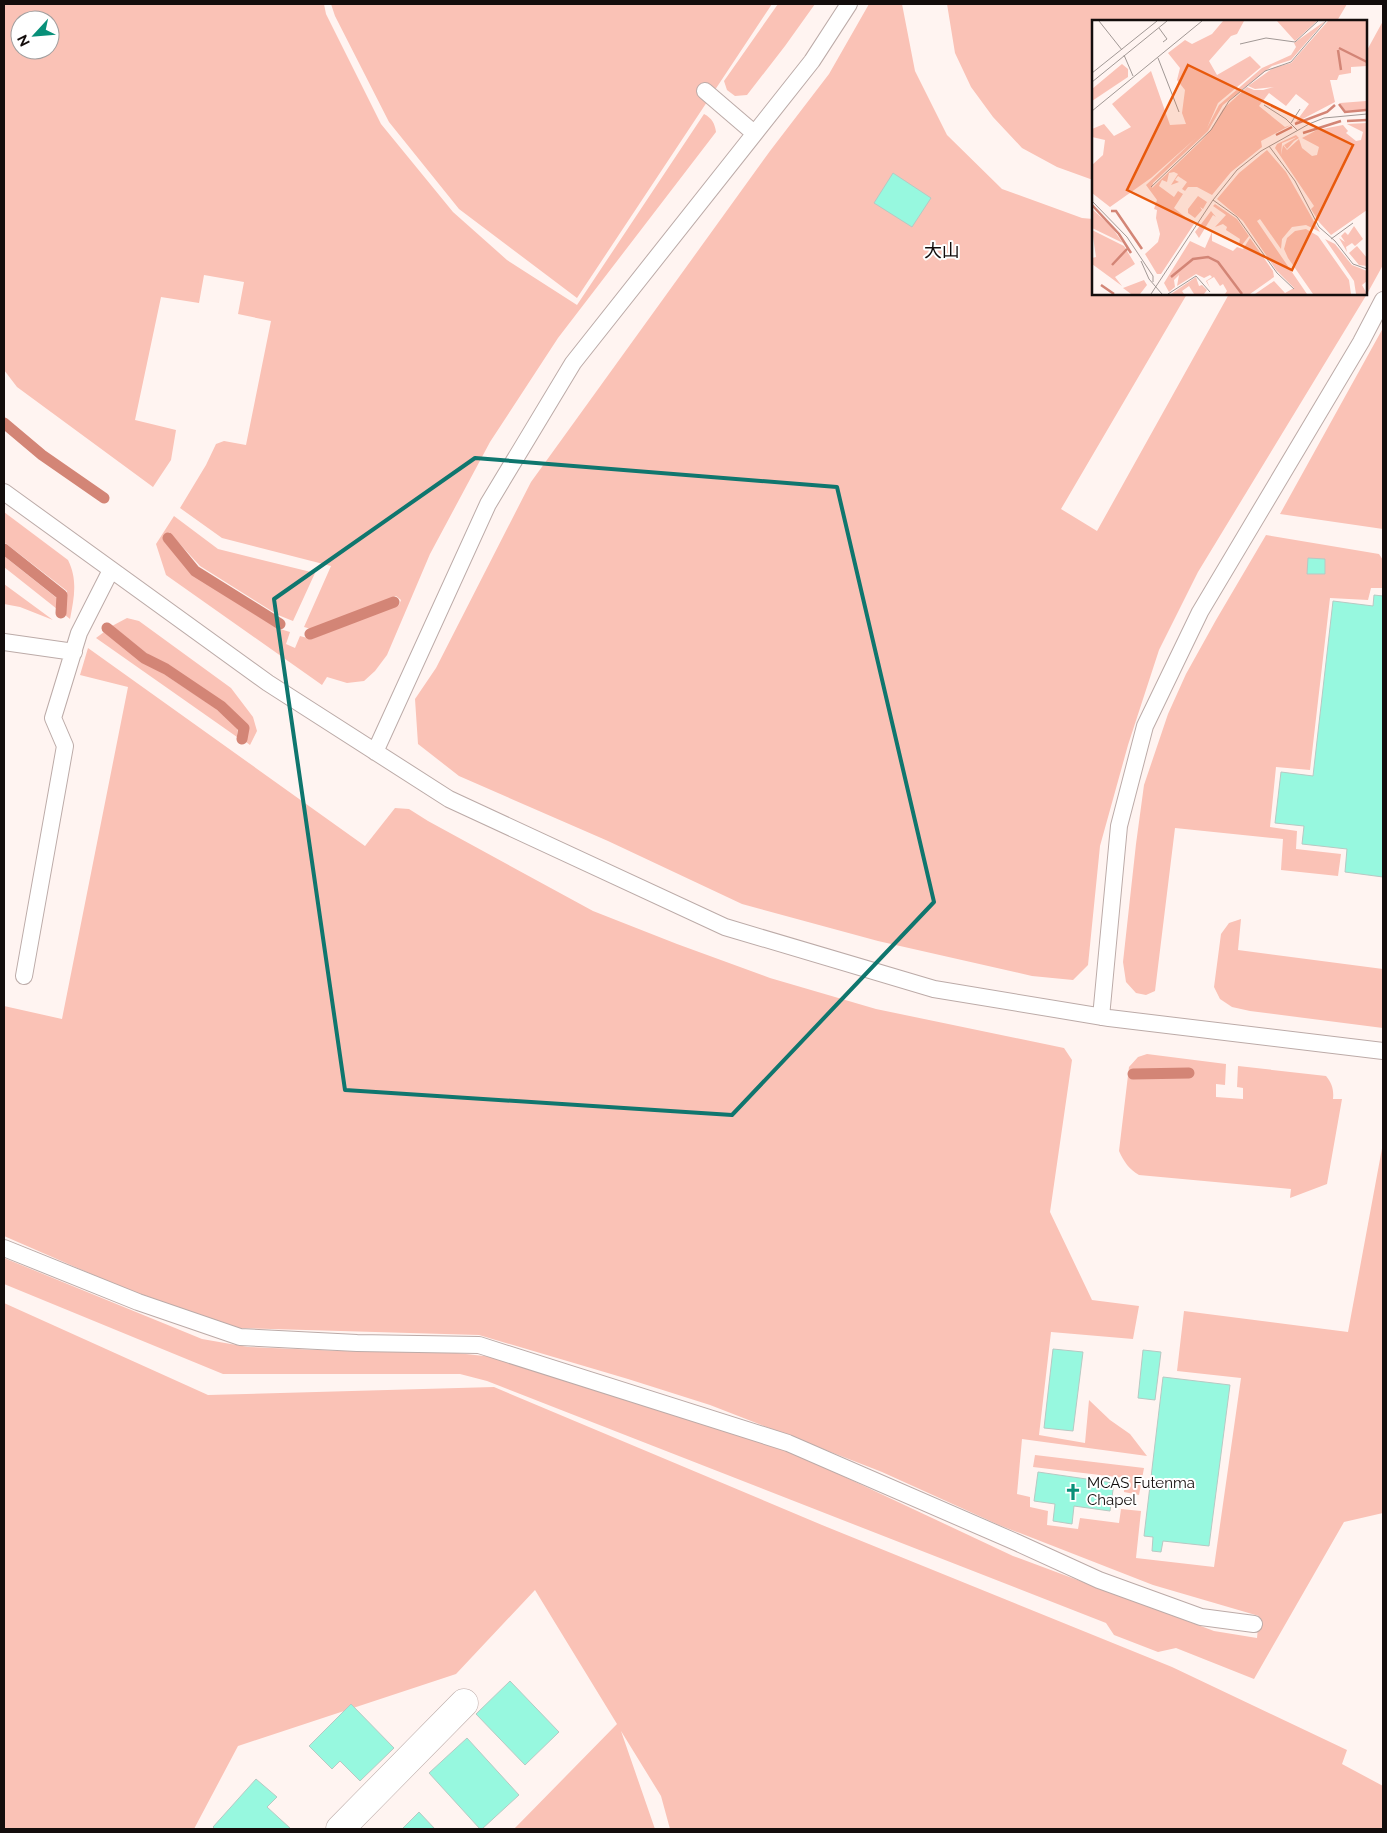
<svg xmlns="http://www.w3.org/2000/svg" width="1387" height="1833" font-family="Raleway,'Noto Sans JP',sans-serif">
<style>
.green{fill:#fac2b6;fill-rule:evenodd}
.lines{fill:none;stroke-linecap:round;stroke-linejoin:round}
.stream{stroke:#d38576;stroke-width:11}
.building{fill:#97f8df;stroke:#b7c9c3}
.lane-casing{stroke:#bcaba8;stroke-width:18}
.street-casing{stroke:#bcaba8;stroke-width:29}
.lane{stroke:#fff;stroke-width:16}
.street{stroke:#fff;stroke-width:28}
.marked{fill:none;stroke:#0f766e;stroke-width:4;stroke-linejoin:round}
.labels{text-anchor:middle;stroke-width:4;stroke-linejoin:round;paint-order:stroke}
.poi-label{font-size:15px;fill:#130d0c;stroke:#fff;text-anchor:start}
.quarter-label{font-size:18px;fill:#130d0c;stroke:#fff}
.inset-river{fill:none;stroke:#d38576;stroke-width:2.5}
.inset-road{fill:none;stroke:#a19895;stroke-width:1}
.view{fill:#e8590c;fill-opacity:0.15;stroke:#e8590c;stroke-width:2.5}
.inset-edge{fill:none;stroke:#130d0c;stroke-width:2.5}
</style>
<rect width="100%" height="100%" fill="#fff4f1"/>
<path class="green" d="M4,4H324L326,14L381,124L453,212L507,260L577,305L704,114C712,118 715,124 716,132L558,338L490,442L430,554L387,655L375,671L364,681L347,683L327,677L322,685L166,575L156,544L174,516L218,549L315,573L293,621L278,615L200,566L169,532L163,540L194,576L277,628L290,632L286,644L295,648L300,636L311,639L399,605L401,600L396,596L311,629L304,627L331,566L222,538L180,508L206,465L216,444L224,441L246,445L271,321L238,314L244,282L204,275L199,303L161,297L135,420L176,430L171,460L153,487L17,387L4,370ZM20,20H50V50H20Z
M331,4H772L577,298L459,209L389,122L335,16Z
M778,4H815L785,46L747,95L735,96L727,90L724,81Z
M869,4H902L915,71L947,135L1002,189L1082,218L1093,219V294H1187L1061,509L1097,531L1229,294H1366V52L1383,21V265L1367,294L1198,572L1159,650L1128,745L1100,846L1088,965L1073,980L1032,976L878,941L742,904L608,841L459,776L418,744L415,699L436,668L531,482L770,151L829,74Z
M947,4H1347L1337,21H1093V180L1057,167L1022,148L993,117L971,87L955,53Z
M1383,328V529L1280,514Z
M4,512L68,560C78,580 74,598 70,619L65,615L67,591L4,542Z
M1266,535L1379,554L1383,560V588H1371L1368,600L1330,598L1310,770L1276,767L1270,827L1297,831L1296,849L1341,854L1338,876L1281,870L1283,839L1175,828L1155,991L1146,995L1136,993L1126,982L1123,962L1136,844L1144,785L1168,714L1186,674L1216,620Z
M4,556L58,599L57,609L4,567Z
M4,584L53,620L20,607L4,604Z
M127,618L139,621L231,688L253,717L257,731L250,745L246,742L248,726L223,703L149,655L112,626Z
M104,632L143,662L164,674L215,708L238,727L237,737L96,638Z
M88,648L365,846L395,808L409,809L428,821L593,911L677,944L770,978L876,1009L1064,1048L1072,1060L1050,1212L1092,1300L1139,1306L1133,1339L1051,1332L1039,1435L1085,1443L1089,1400L1110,1420L1130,1434L1147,1456L1022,1439L1017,1494L1030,1497V1507L1048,1511L1047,1525L1078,1529L1080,1518L1119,1523L1121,1509L1141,1511L1136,1558L1214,1567L1241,1378L1177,1371L1184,1311L1348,1332L1383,1143V1513L1344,1522L1254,1679L1176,1648L1158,1652L1114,1635L1106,1623L487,1381L460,1374H223L4,1284V1258L202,1339L248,1347L343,1351L457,1353L502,1358L781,1447L1013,1556L1214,1631L1257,1638L1259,1616L1153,1585L999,1525L882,1472L710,1405L628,1379L479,1335L239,1328L167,1307L4,1236V1006L62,1019L128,687L80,675Z
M1241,919L1238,950L1383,969V1028L1250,1011L1232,1007L1220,999L1214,987L1221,934L1229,923Z
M1147,1054L1226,1064L1225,1085L1216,1084V1097L1243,1099V1088L1237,1087L1238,1066L1326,1076C1332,1083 1334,1090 1333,1099H1342L1327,1184L1290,1198L1291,1189L1139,1175C1129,1169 1124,1162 1119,1151L1129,1067L1138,1057Z
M4,1303L208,1395L494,1387L822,1525L1172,1667L1347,1750L1342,1764L1383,1786V1829H670L661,1796L621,1731L655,1829H514L617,1724L535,1590L456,1674L238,1746L194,1829H4Z
M1035,1455L1144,1468L1139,1495L1124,1492L1125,1478L1033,1467Z"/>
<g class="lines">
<path class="stream" d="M4,423L42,455L104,498
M168,538L195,571L280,624
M4,549L62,595L61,613
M107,628L144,658L166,669L221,706L244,728L242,739
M310,634L394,602
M1133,1074L1189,1073"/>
</g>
<path class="building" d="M893,173L931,198L912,227L874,203Z
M1308,558L1325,559V574H1307Z
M1374,595L1383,596V877L1345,872L1347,849L1302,844L1304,826L1275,823L1281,772L1313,776L1333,601L1373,606Z
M1053,1349L1083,1352L1073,1431L1044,1428Z
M1143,1350L1161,1352L1155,1400L1138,1398Z
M1163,1377L1230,1385L1209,1546L1163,1541L1161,1552L1152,1551L1153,1537L1144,1536Z
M1038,1472L1114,1483L1110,1511L1074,1506L1072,1524L1053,1521L1055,1504L1034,1501Z
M510,1681L559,1732L525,1765L476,1714Z
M351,1704L394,1748L360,1781L340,1761L332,1769L309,1746Z
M467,1738L519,1795L482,1829H480L429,1773Z
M256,1779L277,1797L267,1807L291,1829H215L213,1827Z
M419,1812L435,1829H402Z"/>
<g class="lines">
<g class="lane-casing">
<path id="lane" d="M705,91L754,133
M4,492L268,683L449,799L725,927L934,989L1109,1018L1383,1051
M4,642L74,652
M375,752L488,504L573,363L812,61L849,4
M24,976L65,746L53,718L79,633L111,570
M1101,1017L1119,826L1145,726L1200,612L1361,342L1383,300
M4,1248L138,1302L240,1337L357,1343L479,1345L788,1443L1018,1543L1099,1580L1201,1617L1254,1624"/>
</g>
<g class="street-casing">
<path id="street" d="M340,1829L464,1703"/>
</g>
<use href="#lane" class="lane"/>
<use href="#street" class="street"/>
</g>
<path class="marked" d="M475,458L837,487L934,902L732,1115L345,1090L274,599Z"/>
<defs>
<g id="church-bare" transform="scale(1.35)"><path d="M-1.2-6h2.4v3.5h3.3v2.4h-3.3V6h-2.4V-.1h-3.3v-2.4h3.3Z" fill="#089079" stroke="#fff" stroke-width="2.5" paint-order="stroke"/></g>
</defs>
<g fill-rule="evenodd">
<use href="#church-bare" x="1073" y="1492"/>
</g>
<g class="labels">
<g class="poi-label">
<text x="1087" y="1488">MCAS Futenma<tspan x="1087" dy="17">Chapel</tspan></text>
</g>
<g class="quarter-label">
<text x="942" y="257">大山</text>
</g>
</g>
<g transform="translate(1092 20)">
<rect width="275" height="275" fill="#fff4f1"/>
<path d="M131,1H152L145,14L139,16L117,41L125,55L158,36L169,47L126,83L115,108L127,85L170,48L199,35L204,27L202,23L233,1L199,40L180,46L131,85L116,111L61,163L60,168L109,121L119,110L131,89L155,67L162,70H171L182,67L163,69L156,66L181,48L199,43L236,1H275V46L259,47V53L247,55L245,60H238L243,82L203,103L217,84L204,74L194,86L177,73L167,86L193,107L199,105L169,121L170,127L139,152L120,175L105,167H96L93,171L90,169L95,162L86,156L83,160L87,162L79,165L86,154L82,152L77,153L75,162L70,160L67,166L82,177L86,171L91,174L82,188L102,204L69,254H65L53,234L66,222L68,214L64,198L65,190L62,189L65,180L54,165L104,118L59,158L18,187L0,173V145L11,135L13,120L0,117V109L12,104L22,116L39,107L20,84L59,51L78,105L94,104L90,93L93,70L85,60L88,48L76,33L93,20L100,24L120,14ZM185,1H225L203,21ZM30,44L36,49V57L0,81V69ZM274,81V90L253,91L248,83ZM275,103V190L239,215L227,202L219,189L222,186L183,128L185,124L204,115L207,118L202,121L195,129L192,125L205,117L190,123L189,135L191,125L195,130L207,119L210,128L220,136L225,135L227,127L210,118L225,110L251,105L256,111L254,113L264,121L269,120L271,112L255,104ZM175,130L194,152L228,212L214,205L200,207L190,219L189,229L168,199L165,201L215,274H163L182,261L193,273L202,268L184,250L151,201L125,179L147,153ZM106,176L115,182L111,189L108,187L110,190L103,198L96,193V189ZM123,184L145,199L157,216L150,225L147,224L148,219L134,210L135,207L131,204L123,207L134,195L121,186ZM0,189L18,205L31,223L0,208ZM119,191L124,197L121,195L107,218L103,212ZM262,206L271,219L263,226L260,223L254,227L255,232L247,218L253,222L249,216L253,212L256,215ZM214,209L226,216L257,260L259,274H221L196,238L192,229L195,218L203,211ZM0,210L32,226L43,244L23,257L30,266L0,244V238L4,237ZM120,212V221L141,231L145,227L151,229L158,218L181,251L182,257L158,274H133L135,271L131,264L128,266L122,257L115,261L118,268L114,261L120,257L118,255L112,258L104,254L85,266L87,255L82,260L83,267L77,272L72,263L98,221L113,228ZM233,219L243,224L260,245L275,251V261L270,265L275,274H264L262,261ZM265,226L275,238V246L267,245L257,233ZM104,257L107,266L110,265L115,270L112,274H102L97,266L90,271L92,274H79ZM52,260L55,265L48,274H39L31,268Z" fill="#fac2b6"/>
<path class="inset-river" d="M247,28L275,42M246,30L249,50M247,84L253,92L274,90M255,101L275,100M203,104L235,92L243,85M211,113L249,101M184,115L200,107M0,185L27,214L39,233M19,191H24L50,229M20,245L35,229M79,257L101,239L116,237L126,242L150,274M9,265L22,274"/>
<path class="inset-road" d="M7,1L30,30M67,8L75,19L71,22M148,24L174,18L203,22L226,1M32,35L41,56M66,38L87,92M0,53L65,1M0,62L75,1M172,85L194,99L205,110M0,91L110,1M199,103L208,89M177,126L203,161L227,207L243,221L261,244L275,249M59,167L119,110L137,81L173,51L199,42L234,1M121,180L145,197L185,253L202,269M0,181L35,217L61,256V262M239,219L261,203M49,241L57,259L70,274M59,274L121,180L145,150L169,131L217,104L232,98L275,94M76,274L104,256L118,272"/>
<path class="view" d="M96,45L261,125L200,250L35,170Z"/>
<rect width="275" height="275" class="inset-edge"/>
</g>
<rect width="1387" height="1833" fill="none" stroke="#130d0c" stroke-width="10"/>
<g transform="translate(35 35) rotate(244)"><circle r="24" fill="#ffffff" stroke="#a19e9e"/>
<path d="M0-4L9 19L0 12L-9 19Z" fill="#089079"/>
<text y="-8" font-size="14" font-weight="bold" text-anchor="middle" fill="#130d0c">N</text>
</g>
</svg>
